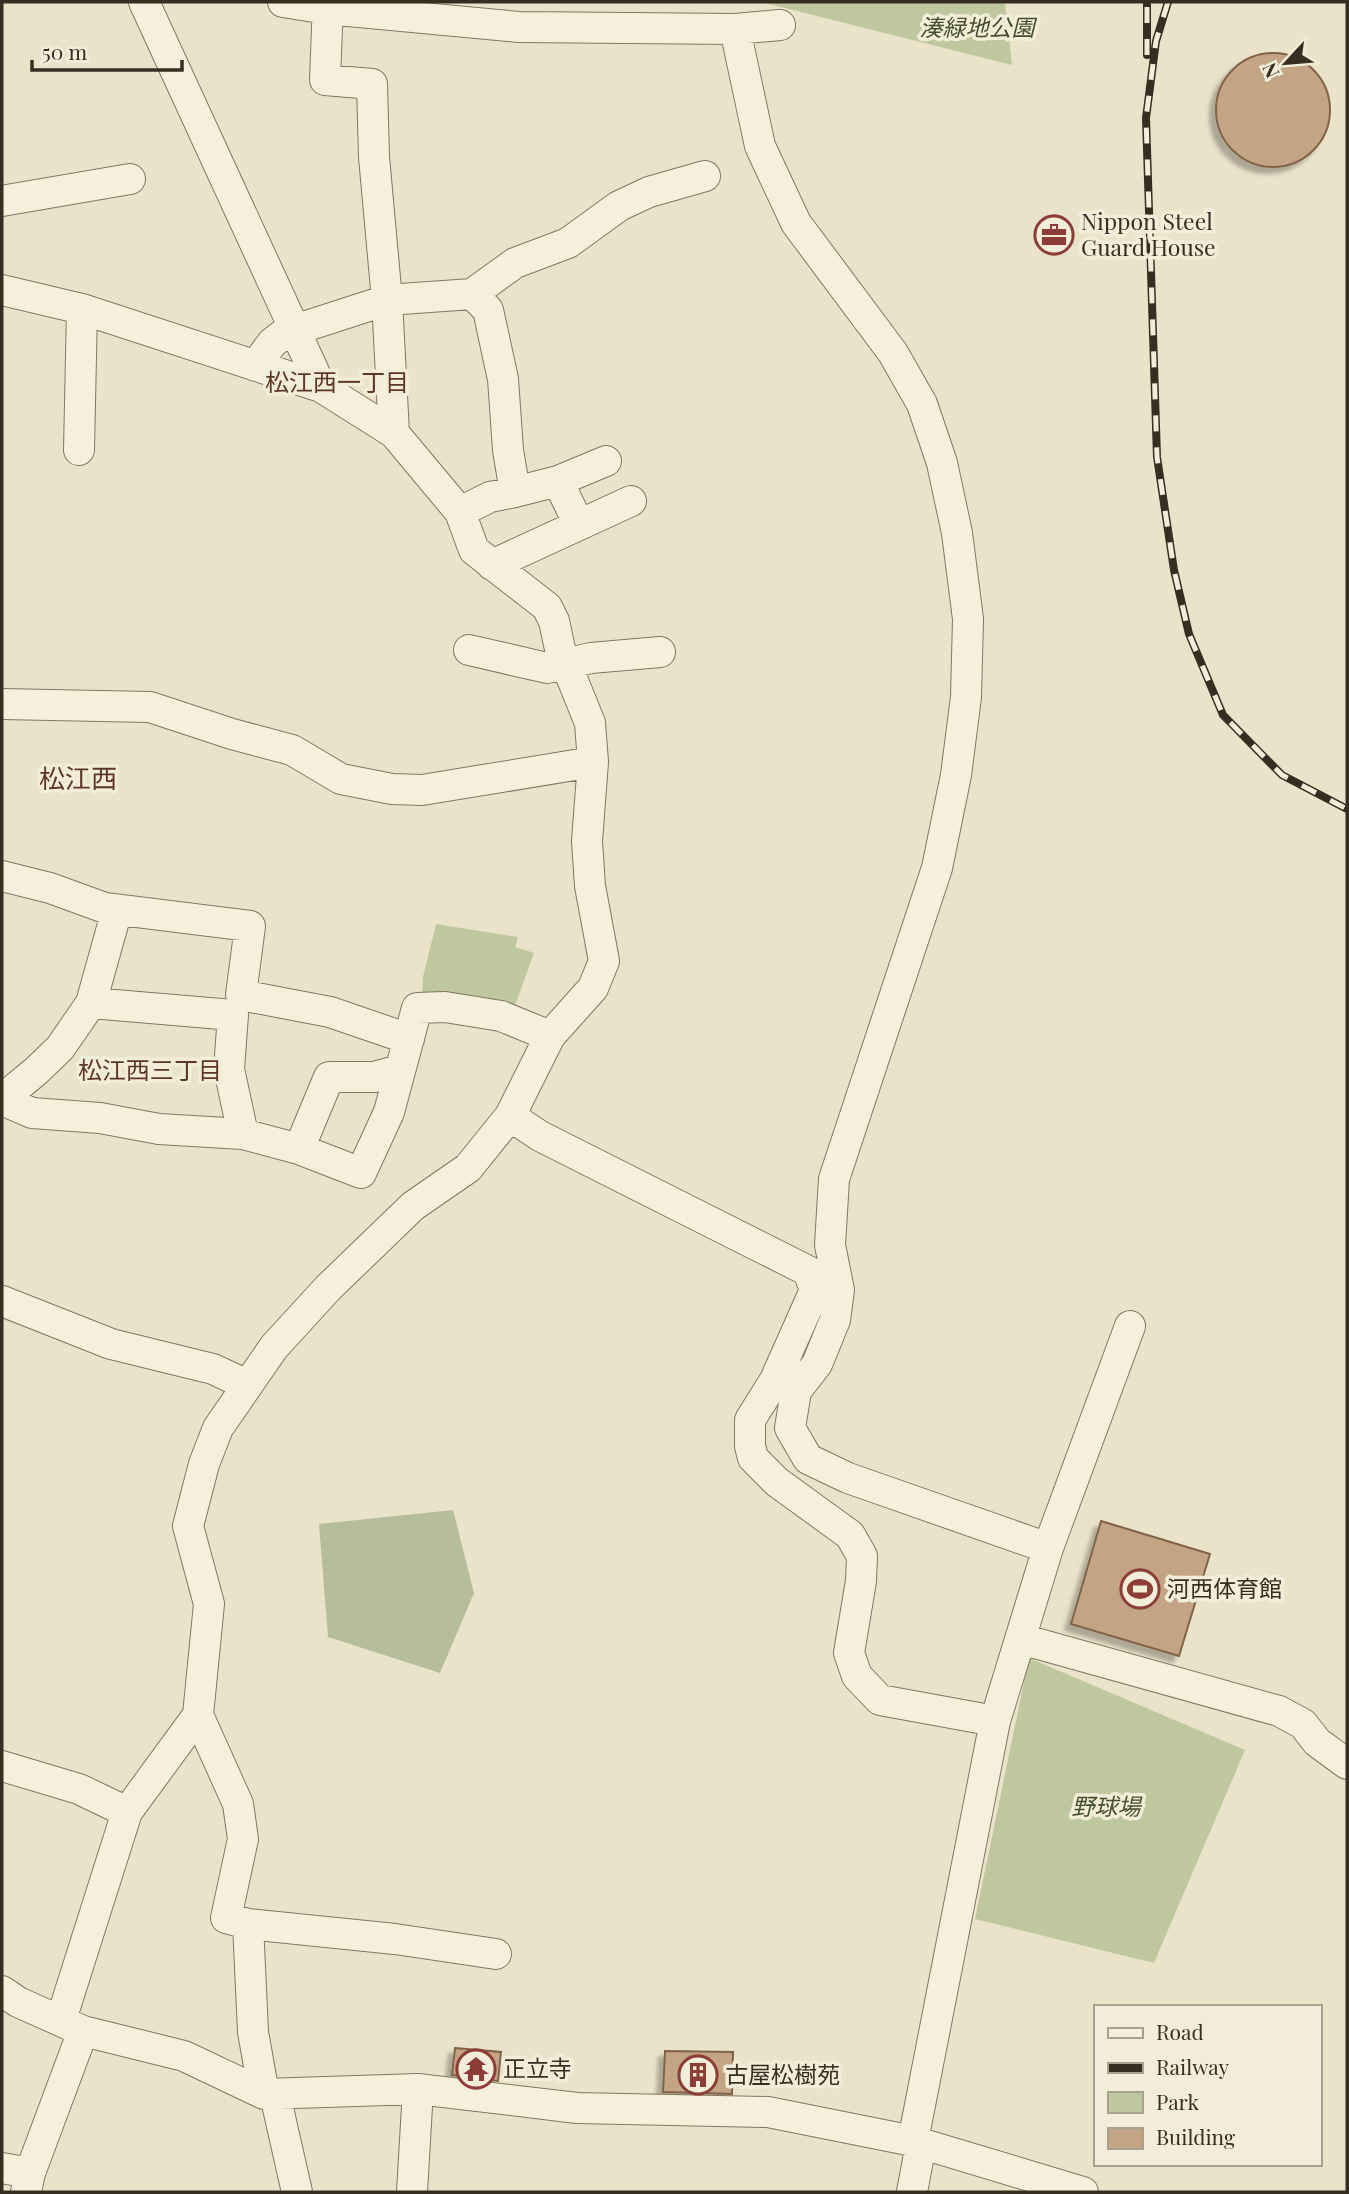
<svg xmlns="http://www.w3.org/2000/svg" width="1349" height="2194" font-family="'Playfair Display','Noto Sans JP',serif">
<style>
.green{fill:#bfc79f}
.cemetery{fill:#b6bd9c}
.building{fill:#c3a484;stroke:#816349;stroke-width:2;filter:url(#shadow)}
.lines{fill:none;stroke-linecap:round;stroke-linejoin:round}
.minor-casing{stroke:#847660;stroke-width:32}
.minor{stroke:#f5f0dc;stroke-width:30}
.rail-casing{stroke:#372e22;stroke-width:8}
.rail{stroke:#f2edd8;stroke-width:5;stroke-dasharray:16;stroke-linecap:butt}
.labels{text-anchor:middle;stroke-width:7;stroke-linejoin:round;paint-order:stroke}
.park-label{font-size:23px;font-style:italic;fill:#44502b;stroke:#f2edd8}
.poi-label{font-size:23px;fill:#372e22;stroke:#f2edd8;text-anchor:start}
.neighbourhood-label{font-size:24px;fill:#5e3626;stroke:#f2edd8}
.quarter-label{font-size:26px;fill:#5e3626;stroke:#f2edd8}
</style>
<defs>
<filter id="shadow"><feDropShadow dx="-6" dy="6" stdDeviation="2" flood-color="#0004"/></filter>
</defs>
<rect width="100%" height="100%" fill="#eae3ca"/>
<path class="green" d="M761,2H1005L1012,65Z
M436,924L518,937L515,947L534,953L512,1014L422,997L423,977Z
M1029,1658L1245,1750L1154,1963L975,1919Z"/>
<path class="cemetery" d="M453,1510L474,1593L440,1673L328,1637L319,1524Z"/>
<path class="building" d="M1216 110a57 57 0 1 1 114 0a57 57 0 1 1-114 0Z
M1101,1521L1210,1554L1179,1656L1071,1624Z
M455,2048L501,2052L498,2081L452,2075Z
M665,2051L733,2052L732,2094L663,2092Z"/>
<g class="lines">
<g class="minor-casing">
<path id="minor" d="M144,2L321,387
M283,2L327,9L519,27L735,29L780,25
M328,2L325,80L372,84L374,157L387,300L394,433
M735,29L760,146L796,223L893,353L922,404L942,463L957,533L968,619L966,697L956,775L937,868L834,1179L830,1245L839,1290L835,1320L817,1364L796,1391L790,1428L808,1459L848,1478L1048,1548
M2,201L130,179
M2,290L82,309L321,387L394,433L460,512L474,550L547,607L554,621L560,649L590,723L593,762L587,841L590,886L604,961L593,988L550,1036L510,1116L468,1168L413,1206L328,1288L274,1347L218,1428L204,1464L188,1526L209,1604L198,1715L127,1812L61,2020
M472,294L488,310L503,379L508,450L515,492
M255,366L272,343L285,333L387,300L472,294L515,263L568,243L619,206L649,192L705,176
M79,450L82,309
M558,481L579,525
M460,512L490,497L515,492L558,481L606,461
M492,565L631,501
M469,650L547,668L591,658L660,652
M2,704L150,707L232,734L292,750L341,779L392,789L422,790L593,762
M2,876L50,888L105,908L250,926L241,995L330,1012L409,1039
M91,1003L233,1015L229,1069L243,1134
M2,1099L35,1072L60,1048L91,1003L117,910
M2,1100L32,1113L100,1118L159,1129L243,1134L299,1149L361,1173L389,1112L417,1008L445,1007L501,1016L550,1036
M510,1116L540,1136L808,1271L815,1290L775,1380L750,1420V1446L753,1458L777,1482L850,1535L862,1556L861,1581L849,1653L857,1676L880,1700L995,1721
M299,1149L329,1077H374L400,1070
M2,1301L111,1344L213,1369L247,1385
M1021,1639L1279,1711L1303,1724L1317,1742L1347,1764
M198,1715L238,1804L243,1839L226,1918L248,1924L253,2032L264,2094
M2,1766L79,1789L127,1812
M248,1924L395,1939L496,1954
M2,1991L18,2002L83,2031L184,2056L264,2094L418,2089L577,2108L768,2112L913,2141L1083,2192
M275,2095L297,2192
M913,2141L995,1721L1048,1548L1130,1326
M2,2168L30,2173
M26,2192L30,2173L83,2031
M412,2192L418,2089
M912,2192L921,2144"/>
</g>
<use href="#minor" class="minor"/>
<g class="rail-casing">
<path id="rail" d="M1168,2L1156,41L1146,118L1157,457L1174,570L1189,634L1223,715L1282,775L1347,809
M1147,55V2"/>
</g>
<use href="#rail" class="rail"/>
</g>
<defs>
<g id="office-ring" transform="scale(2.0125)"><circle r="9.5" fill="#f2edd8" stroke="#8c3d37" stroke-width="1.5"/><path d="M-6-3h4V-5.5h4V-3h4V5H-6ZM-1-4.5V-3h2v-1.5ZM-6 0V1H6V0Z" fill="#8c3d37"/></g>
<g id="stadium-ring" transform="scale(2.0125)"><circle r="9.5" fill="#f2edd8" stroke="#8c3d37" stroke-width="1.5"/><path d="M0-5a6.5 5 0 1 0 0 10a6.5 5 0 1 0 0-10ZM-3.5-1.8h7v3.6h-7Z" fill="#8c3d37"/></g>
<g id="temple-ring" transform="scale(2.0125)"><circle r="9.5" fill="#f2edd8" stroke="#8c3d37" stroke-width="1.5"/><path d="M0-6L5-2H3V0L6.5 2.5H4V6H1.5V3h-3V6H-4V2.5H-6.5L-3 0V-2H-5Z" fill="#8c3d37"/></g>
<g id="building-ring" transform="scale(2.0125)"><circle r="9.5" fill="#f2edd8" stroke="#8c3d37" stroke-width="1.5"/><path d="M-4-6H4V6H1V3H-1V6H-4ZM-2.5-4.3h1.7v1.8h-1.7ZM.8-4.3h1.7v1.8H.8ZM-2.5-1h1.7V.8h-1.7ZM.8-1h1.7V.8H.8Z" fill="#8c3d37"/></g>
</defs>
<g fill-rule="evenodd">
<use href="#office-ring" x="1054" y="235"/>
<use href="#stadium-ring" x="1140" y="1589"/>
<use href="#temple-ring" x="476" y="2069"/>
<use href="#building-ring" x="698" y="2075"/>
</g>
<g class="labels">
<g class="park-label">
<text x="977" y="36">湊緑地公園</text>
<text x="1106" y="1815">野球場</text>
</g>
<g class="poi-label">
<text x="1081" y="230">Nippon Steel<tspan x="1081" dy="26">Guard House</tspan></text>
<text x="1167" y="1597">河西体育館</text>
<text x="503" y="2077">正立寺</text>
<text x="725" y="2083">古屋松樹苑</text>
</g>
<g class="neighbourhood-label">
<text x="337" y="391">松江西一丁目</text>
<text x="150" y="1079">松江西三丁目</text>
</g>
<g class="quarter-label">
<text x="78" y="788">松江西</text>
</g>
</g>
<rect width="1349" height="2194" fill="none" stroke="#372e22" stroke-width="7"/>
<rect x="1094" y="2005" width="228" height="161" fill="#f2edd8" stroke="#a7a18f" stroke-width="2"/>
<rect x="1108" y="2028" width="35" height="10" fill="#f5f0dc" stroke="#a7a18f" stroke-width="2"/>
<text x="1156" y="2040" font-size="21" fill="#372e22">Road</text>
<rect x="1108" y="2063" width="35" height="10" fill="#372e22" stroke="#a7a18f" stroke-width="2"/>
<text x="1156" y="2075" font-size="21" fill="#372e22">Railway</text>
<rect x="1108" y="2092" width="35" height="21" fill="#bfc79f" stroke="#a7a18f" stroke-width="2"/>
<text x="1156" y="2110" font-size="21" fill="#372e22">Park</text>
<rect x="1108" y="2128" width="35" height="21" fill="#c3a484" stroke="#a7a18f" stroke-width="2"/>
<text x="1156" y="2145" font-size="21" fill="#372e22">Building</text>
<g transform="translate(1286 63) rotate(244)" stroke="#f2edd8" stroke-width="5" paint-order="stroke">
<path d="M0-5L12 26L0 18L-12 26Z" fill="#372e22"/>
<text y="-10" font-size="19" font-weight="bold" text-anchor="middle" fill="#372e22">N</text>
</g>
<path d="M32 60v10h150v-10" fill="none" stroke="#372e22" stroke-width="3.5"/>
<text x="42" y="60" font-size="21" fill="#372e22" stroke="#f2edd8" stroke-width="5" paint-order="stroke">50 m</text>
</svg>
